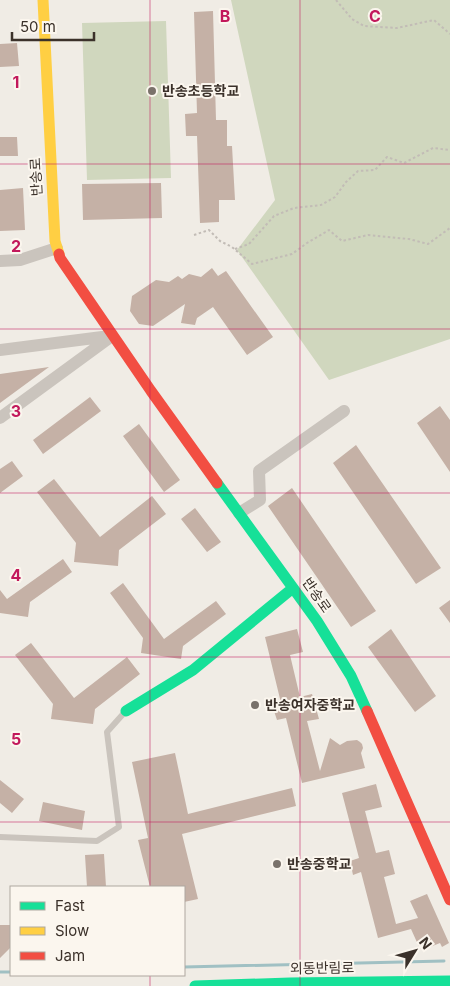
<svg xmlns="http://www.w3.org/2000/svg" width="450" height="986" font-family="Inter,'Noto Sans KR',sans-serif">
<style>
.green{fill:#d0d7be}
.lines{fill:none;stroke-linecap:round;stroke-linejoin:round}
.stream{stroke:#a0c0c3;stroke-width:3}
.building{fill:#c5b1a6}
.path{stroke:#c2bcb6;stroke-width:2;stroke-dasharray:2.5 2.5;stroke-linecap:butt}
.lane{stroke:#cac4bd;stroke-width:6}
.street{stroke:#cac4bd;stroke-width:12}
.fast{stroke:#16e098;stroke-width:11}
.slow{stroke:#ffcf43;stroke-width:11}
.jam{stroke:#f24e42;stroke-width:11}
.grid{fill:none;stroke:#c2185b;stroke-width:1;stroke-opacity:0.55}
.poi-dot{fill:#7a726b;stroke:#fbf6ee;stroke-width:2}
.labels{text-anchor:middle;stroke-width:4;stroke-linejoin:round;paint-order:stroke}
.poi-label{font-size:14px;font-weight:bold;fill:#3b312a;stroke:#fbf6ee;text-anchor:start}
.street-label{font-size:14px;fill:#3b312a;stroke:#fbf6ee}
.grid-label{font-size:16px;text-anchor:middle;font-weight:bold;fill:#c2185b;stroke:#fbf6ee;stroke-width:4;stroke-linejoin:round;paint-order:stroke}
</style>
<rect width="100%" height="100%" fill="#f0ece5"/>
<path class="green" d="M231,0H450V339L329,380L237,250L275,200Z
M166,21L171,178L87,180L82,23Z"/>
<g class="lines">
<path class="stream" d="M184,967L444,961
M0,972H11"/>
</g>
<path class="building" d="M213,11L216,120H227V146H232L235,200H219V222L200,223L197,136H186L185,114L197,113L194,12Z
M17,43L19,66L0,67V44Z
M0,137H17L18,156H0Z
M161,183L162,218L83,220L82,184Z
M23,188L25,230L0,231V190Z
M212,268L218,276L226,271L273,337L247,355L213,307L197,318L195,325L181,323L185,304L153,326L139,324L130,311L132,296L156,280L169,282L178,276L182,279L189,274L201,277Z
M49,367L0,403V374Z
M90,397L101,411L43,454L33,440Z
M440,406L450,420V472L417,423Z
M139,424L180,480L164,492L123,436Z
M356,445L441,568L416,584L333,463Z
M12,461L23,476L0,493V469Z
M54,479L100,537L152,496L166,514L119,550L118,566L74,562L76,543L37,492Z
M292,488L376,611L351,627L268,506Z
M195,508L221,542L207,552L181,519Z
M63,559L72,572L30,602L28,617L0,613V590L7,599Z
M123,583L164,639L216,601L226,614L183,646L181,659L141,653L143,638L110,593Z
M450,600V623L439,608Z
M297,629L303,652L290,655L300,697L312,694L319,719L307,721L320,771L330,738L340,745L347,741L357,740L360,742L362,744L363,748L361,753L365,768L302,783L286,718L277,720L272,705L281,703L265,637Z
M391,629L436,696L415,712L368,647Z
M31,643L74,698L127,657L140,674L95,709L93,724L51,719L53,704L15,655Z
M175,753L188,814L292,788L296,806L182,834L198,899L184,902V887H150L138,840L148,838L132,762Z
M0,780L24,799L12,813L0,803Z
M376,784L382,807L365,811L376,853L389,850L395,874L384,877L396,924L418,918L410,901L427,894L449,943L442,947L440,943L430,947L429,945L420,949L411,929L378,938L361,872L353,875L350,861L359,858L342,793Z
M43,802L85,811L82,830L39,821Z
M104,854L106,887H87L85,855Z
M0,925H11V947L0,958Z"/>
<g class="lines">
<path class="path" d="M336,0L352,19L364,26L397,28L434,20L450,34
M194,235L209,230L220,241L232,247L252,264L292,254L307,243L329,230L342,241L368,235L409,239L428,244L450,228
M235,249L249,244L274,216L294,208L321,205L335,197L346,182L358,171L375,170L387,157L404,163L433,148L450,150"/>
<path class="lane" d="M0,837L97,841L119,827L107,732L124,713"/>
<path class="street" d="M0,261L20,260L57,248
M0,350L110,336
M0,418L112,336
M239,513L260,500L259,471L344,411"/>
<path class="fast" d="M217,483L317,621L351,676L367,711
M126,711L193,670L293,588
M195,986L290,983L450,981"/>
<path class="slow" d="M43,0L55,241L59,254"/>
<path class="jam" d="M59,254L60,258L151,391L217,483
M367,711L450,900"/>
</g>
<path class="grid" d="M150,0V887M300,0V986M0,164H450M0,329H450M0,493H450M0,657H450M0,822H450M150,975V986"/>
<g class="poi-dot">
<circle cx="152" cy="91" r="5"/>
<circle cx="255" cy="705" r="5"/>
<circle cx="277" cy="864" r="5"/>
</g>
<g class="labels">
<g class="poi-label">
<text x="162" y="96">반송초등학교</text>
<text x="265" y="710">반송여자중학교</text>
<text x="287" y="869">반송중학교</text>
</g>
<g class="street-label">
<text transform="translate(36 177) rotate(-93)" y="5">반송로</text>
<text transform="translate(317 595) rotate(55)" y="5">반송로</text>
<text transform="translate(322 968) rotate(-1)" y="5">외동반림로</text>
</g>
</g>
<g class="grid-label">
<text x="225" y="22">B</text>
<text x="375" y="22">C</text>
<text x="16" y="88">1</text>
<text x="16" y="252">2</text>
<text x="16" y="417">3</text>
<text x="16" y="581">4</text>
<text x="16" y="745">5</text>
</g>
<rect x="10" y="886" width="175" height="90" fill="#fbf6ee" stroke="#aea7a0"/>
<rect x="20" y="902" width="25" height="8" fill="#16e098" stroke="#aea7a0"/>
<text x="55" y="911" font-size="15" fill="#3b312a">Fast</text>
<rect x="20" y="927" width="25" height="8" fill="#ffcf43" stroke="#aea7a0"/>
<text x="55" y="936" font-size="15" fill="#3b312a">Slow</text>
<rect x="20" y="952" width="25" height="8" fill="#f24e42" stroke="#aea7a0"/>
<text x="55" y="961" font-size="15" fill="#3b312a">Jam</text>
<g transform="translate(415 951) rotate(53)" stroke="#fbf6ee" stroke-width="4" paint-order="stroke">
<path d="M0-4L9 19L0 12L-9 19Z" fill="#3b312a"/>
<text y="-8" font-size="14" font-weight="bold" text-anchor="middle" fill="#3b312a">N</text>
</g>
<path d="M12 32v8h82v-8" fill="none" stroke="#3b312a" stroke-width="2.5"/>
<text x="20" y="32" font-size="15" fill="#3b312a" stroke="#fbf6ee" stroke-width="4" paint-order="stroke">50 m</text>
</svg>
